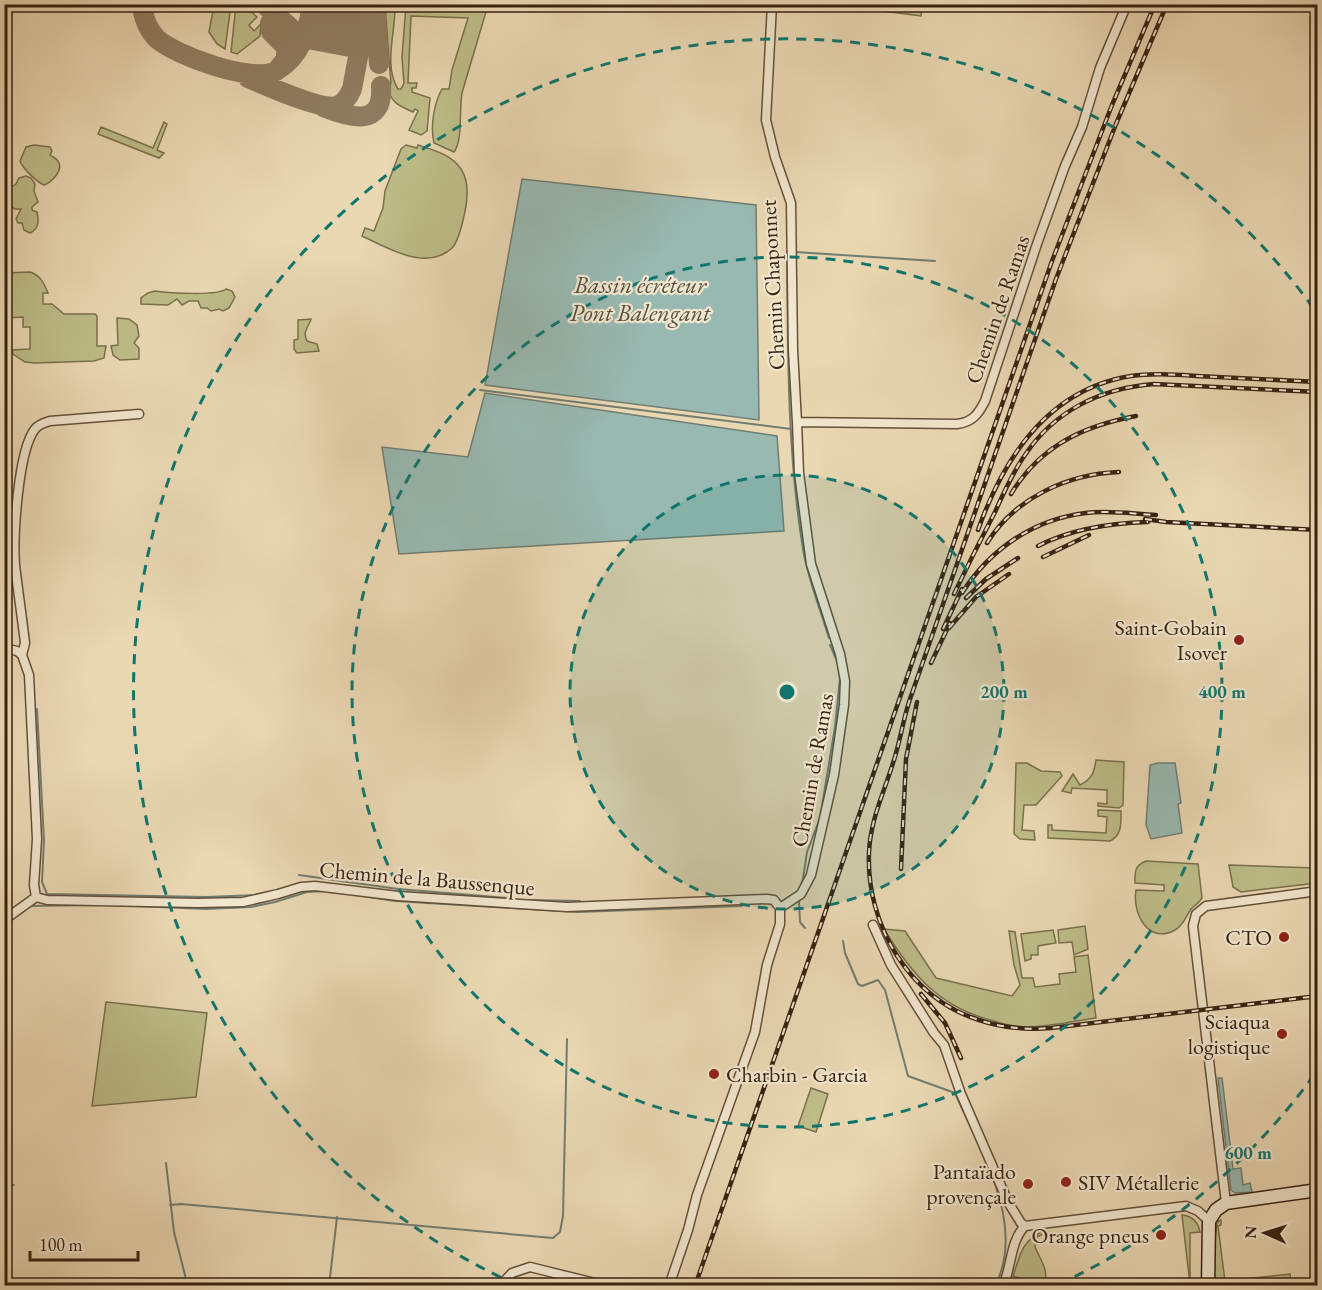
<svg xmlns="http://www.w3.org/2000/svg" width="1322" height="1290" font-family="'EB Garamond',serif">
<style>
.green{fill:#bdbd88;stroke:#7a704d;stroke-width:1.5}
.water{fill:#98b9b2;stroke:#717d72;stroke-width:1.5}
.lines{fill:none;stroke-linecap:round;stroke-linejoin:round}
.stream{stroke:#717d72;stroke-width:2}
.taxiway{stroke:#907d62;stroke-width:20}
.street-casing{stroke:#64503a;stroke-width:11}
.secondary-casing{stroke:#372212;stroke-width:15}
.street{stroke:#f1e6ce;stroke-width:8}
.secondary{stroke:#f1e6ce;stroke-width:12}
.rail-casing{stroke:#372212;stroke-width:4.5}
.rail{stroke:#f1e6ce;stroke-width:2;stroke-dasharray:7;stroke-linecap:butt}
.ring{fill:none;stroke:#0f766e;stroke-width:3;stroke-dasharray:10 8}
.poi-dot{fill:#8f2418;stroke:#f1e6ce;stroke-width:2}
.labels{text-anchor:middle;stroke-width:4.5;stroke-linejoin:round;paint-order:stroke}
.street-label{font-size:22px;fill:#372212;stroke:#f1e6ce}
.poi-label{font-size:22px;fill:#372212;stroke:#f1e6ce;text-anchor:end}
.water-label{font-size:24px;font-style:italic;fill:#544f42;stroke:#f1e6ce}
.centre{fill:#0f766e;stroke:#f1e6ce;stroke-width:3}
.ring-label{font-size:18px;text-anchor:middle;font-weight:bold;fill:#0f766e;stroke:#f1e6ce;stroke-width:4.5;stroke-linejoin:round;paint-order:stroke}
</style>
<rect width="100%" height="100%" fill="#ead8b3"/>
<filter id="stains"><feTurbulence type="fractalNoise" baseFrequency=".00333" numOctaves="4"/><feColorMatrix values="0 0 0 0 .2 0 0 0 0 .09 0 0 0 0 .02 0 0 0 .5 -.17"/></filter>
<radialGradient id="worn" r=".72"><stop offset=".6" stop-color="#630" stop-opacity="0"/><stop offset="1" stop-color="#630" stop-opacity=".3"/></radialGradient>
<path class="green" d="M214,5H231L225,49L217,44L209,32Z
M236,5H244L257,17L249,25L254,31L261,24L260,36L237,54L231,52Z
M385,5H395C396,31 383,65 398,89H401L404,83L402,57L406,5H488L462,93C459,109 463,141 454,152L434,143C430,127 434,103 442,89H449L452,70L468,18L411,16L408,83H417L416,88H412V92L430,98L427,131L421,135L409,130L418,111L415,109L413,112C399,106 389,102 388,85L391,84Z
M834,5H922L921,16Z
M164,122L167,124L157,150L164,153L159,158L98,134L101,127L153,148Z
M34,145L50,147L52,151L50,155C53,157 56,158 58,161C64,170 52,182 44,185C37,182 23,169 20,161L26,147Z
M406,145L417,148L418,145C433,150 451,154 461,169C465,175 467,184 467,191C468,203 460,240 452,248C446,254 436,258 427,258C408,260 379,244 362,236L365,228L374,231L383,208L385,191L401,149Z
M26,176L31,178L35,184L34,191L38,202L32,207V210L37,212C39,221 39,229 30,233L24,230L22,223H18L16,219L21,209H15L5,204V179L7,188H10L16,184L19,178Z
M30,272C40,275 44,283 48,293H43V304H52L64,314H95L97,316V346H106L104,358L94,361L35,363L25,362L13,354L12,350L30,349V327H23V317L6,318L5,322V273Z
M226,289L232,291L235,297L229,308L223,311L219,309L211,311L207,308H201L198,301H189L182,305L177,299L168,305L141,304V298L148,293L155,291C169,293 218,296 226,289Z
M117,318L129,319L137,325L139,336L134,343L139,348V359L120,360L113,355L111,346L118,345Z
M311,319C309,327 302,331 307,341L317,344L319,351L297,353L294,349V340L298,339V320Z
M1096,760L1124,762L1123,805L1119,808L1098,806V803L1107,804V790L1072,788L1071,793L1062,791L1073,774L1080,785C1092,779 1094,773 1096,760Z
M1016,763H1027L1041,771L1060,772L1062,776L1036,805H1024L1022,830L1034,831L1035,840L1020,839L1014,834Z
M1098,810L1121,811C1121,824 1122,835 1110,841L1048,838V825H1052V830L1106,833L1107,817L1098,816Z
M1146,861L1198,864L1202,898C1199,903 1196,904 1192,908C1186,915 1184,925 1175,930C1148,945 1132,913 1136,890L1164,891V885L1135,883C1135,872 1134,866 1146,861Z
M1229,865L1317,868V883L1241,892L1233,887Z
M1085,926L1088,949L1074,955L1072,942L1059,943L1058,930Z
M884,929L905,931L936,978L1012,996L1020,985L1014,965L1009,931L1015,932L1022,978H1033L1035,987L1060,984L1059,974L1076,972L1074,957L1088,955L1096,1018C1074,1021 1052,1026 1031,1027C1018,1028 1006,1025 994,1021C940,1008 912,975 884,929Z
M1053,930L1056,943L1038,946V955H1031V959L1025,961L1021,934Z
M106,1002L207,1013L196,1097L92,1106Z
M811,1088L828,1094L816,1132L798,1126Z
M1182,1215C1192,1216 1198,1221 1200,1232L1190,1233V1284Z
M1221,1220V1225L1218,1226L1225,1281L1290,1274L1291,1281H1318L1317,1286H1213V1257L1217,1222Z
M1043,1231V1234L1037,1237L1035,1247C1040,1259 1050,1272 1044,1285H1020V1278L1013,1276C1021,1253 1021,1242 1043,1231Z"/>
<path class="water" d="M522,179L756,205L759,420L485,385Z
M485,393L777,436L784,531L399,554L382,447L468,457Z
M1158,763H1175L1181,803L1178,804L1182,833L1151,839L1146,825L1150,765Z
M1218,1078H1222L1233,1169L1241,1168L1243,1185L1250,1183L1252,1192L1235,1193L1231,1190Z"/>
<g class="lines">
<path class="stream" d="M790,252L787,251C788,351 787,451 803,549C808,579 820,608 829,638
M795,252L935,261
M480,390L791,429
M37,709L44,840L42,882L47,894L206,897L256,895
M299,875L398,889L507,898
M800,888L803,879L807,852L820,818L835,727L840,678L838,663L830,645
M350,894L395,901L578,912L742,906
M529,900L580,901
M799,902L800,922L805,928
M110,905L206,909L251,907L275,902L307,892L327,891
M29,906L101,905
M843,941L845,953L858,984L862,986L878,980L885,990L908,1076L955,1093C979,1148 1026,1223 996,1284
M166,1163L174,1232L185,1275L186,1286
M4,1186L14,1185
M170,1205L181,1204L553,1238L560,1232L563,1216L567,1039
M329,1286L337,1217"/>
<path class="taxiway" d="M142,4C143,17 147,28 156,38C174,55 253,84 276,71C302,56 307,31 313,4
M315,4L319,8L360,16L367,9L366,4
M375,7L379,64
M268,8L292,29L279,19H275L270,23L271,32L286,47V59L279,68
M316,9L310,15L312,21L316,24L358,32L363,28V19
M313,25L307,31L309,37L313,40L355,48L361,41L358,34
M248,78C265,85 322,111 337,106C345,103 349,96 352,89L368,4
M323,107C348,117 384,129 381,86"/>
<g class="street-casing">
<path id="street" d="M772,4L766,120L775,157L791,203L793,350L797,422
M4,648L17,651L22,655
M36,897L47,900L198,903L243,902L278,894L301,887L315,886L398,896L567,907L767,899L774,900L780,908
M36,897L34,885L37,839L29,675L22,655L25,643C22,617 18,591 15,565C13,537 18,450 35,429C39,424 44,423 50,421L139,414
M780,908L801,894L811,875L834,775L844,705L845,681L840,654L811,564L799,473L797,422L957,424C972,422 978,415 985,401L1037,244L1065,166L1082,127L1100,68L1127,4
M4,920L36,897
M873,925L891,965L934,1033L944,1045L961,1094L1008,1202L1021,1223L1025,1226
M1226,1203L1193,926L1196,914L1206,906L1318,891
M1025,1226L1186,1206L1198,1211L1209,1221
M500,1286L512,1273L530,1267L607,1286
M669,1286L688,1230L697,1195L755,1032L767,965L780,924V908
M1003,1286C1012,1266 1010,1241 1025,1226"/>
</g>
<g class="secondary-casing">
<path id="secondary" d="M1208,1286L1209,1221L1216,1210L1226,1203L1318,1190"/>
</g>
<use href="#street" class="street"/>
<use href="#secondary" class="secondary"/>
<g class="rail-casing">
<path id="rail" d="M1167,4L1116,124L1056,279L909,702C903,721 900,741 894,760C885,790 870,820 869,853C866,923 908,998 979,1020C1003,1028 1026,1030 1051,1028L1318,996
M1011,494C1040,446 1083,426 1136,416
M1145,519L1166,522L1318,530
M978,530C1004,457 1048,389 1131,376C1159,372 1188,376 1217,377C1251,379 1284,380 1318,382
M987,543C1015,498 1067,474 1119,472
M1038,546C1071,529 1111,523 1148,522
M1043,557L1089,535
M962,593C990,549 1034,519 1086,513C1109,510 1133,514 1156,515
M954,594C967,567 981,539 995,512C1004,492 1013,472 1025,455C1055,410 1102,388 1154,384L1318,392
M966,598L986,579L1018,558
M949,628L976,597L1009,574
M943,629L962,589
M931,663L950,623
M901,869L906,759L917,702
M921,994L945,1023L961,1058
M695,1286L1052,261L1112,105L1155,4"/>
</g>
<use href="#rail" class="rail"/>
</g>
<circle cx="787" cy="692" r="217" fill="#0f766e" fill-opacity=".12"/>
<g class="ring">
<circle cx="787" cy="692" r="217"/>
<circle cx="787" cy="692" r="435"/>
<path d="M1314 1075A652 652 0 0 1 1057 1285M517 1285A652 652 0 1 1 1314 309"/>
</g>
<g class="poi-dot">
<circle cx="1239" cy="640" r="6"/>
<circle cx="1284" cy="937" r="6"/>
<circle cx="1282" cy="1034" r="6"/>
<circle cx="714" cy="1074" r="6"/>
<circle cx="1066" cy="1182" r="6"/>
<circle cx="1028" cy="1184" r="6"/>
<circle cx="1161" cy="1235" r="6"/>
</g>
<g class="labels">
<g class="street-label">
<text transform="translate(772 285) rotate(-93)" y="8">Chemin Chaponnet</text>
<text transform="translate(997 309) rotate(-71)" y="8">Chemin de Ramas</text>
<text transform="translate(812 770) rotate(-80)" y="8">Chemin de Ramas</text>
<text transform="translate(427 878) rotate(5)" y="8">Chemin de la Baussenque</text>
</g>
<g class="poi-label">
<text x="1227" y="635">Saint-Gobain<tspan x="1227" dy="25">Isover</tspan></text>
<text x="1272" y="945">CTO</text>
<text x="1270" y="1029">Sciaqua<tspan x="1270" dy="25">logistique</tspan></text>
<text x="726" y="1082" text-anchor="start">Charbin - Garcia</text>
<text x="1016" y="1179">Pantaïado<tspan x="1016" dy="25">provençale</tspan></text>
<text x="1078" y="1190" text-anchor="start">SIV Métallerie</text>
<text x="1149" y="1243">Orange pneus</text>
</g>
<g class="water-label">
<text x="640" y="293">Bassin écréteur<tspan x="640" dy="28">Pont Balengant</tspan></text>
</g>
</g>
<circle cx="787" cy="692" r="9" class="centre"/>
<g class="ring-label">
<text x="1004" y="698">200 m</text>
<text x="1222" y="698">400 m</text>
<text x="1248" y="1159">600 m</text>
</g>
<rect width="1322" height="1290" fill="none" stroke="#ead8b3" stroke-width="24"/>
<rect x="6" y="6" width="1310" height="1278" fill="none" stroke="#372212" stroke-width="3"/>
<rect x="12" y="12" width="1298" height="1266" fill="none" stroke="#372212" stroke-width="1.5"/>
<g transform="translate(1265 1233) rotate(273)" stroke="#f1e6ce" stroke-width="4.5" paint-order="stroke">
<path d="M0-4.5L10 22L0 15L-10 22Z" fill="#372212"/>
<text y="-9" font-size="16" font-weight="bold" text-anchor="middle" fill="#372212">N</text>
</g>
<path d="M30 1251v9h108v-9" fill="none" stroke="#372212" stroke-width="3"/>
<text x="39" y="1251" font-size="18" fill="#372212" stroke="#f1e6ce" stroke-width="4.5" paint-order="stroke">100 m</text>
<rect width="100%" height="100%" filter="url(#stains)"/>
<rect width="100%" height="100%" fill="url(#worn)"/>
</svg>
